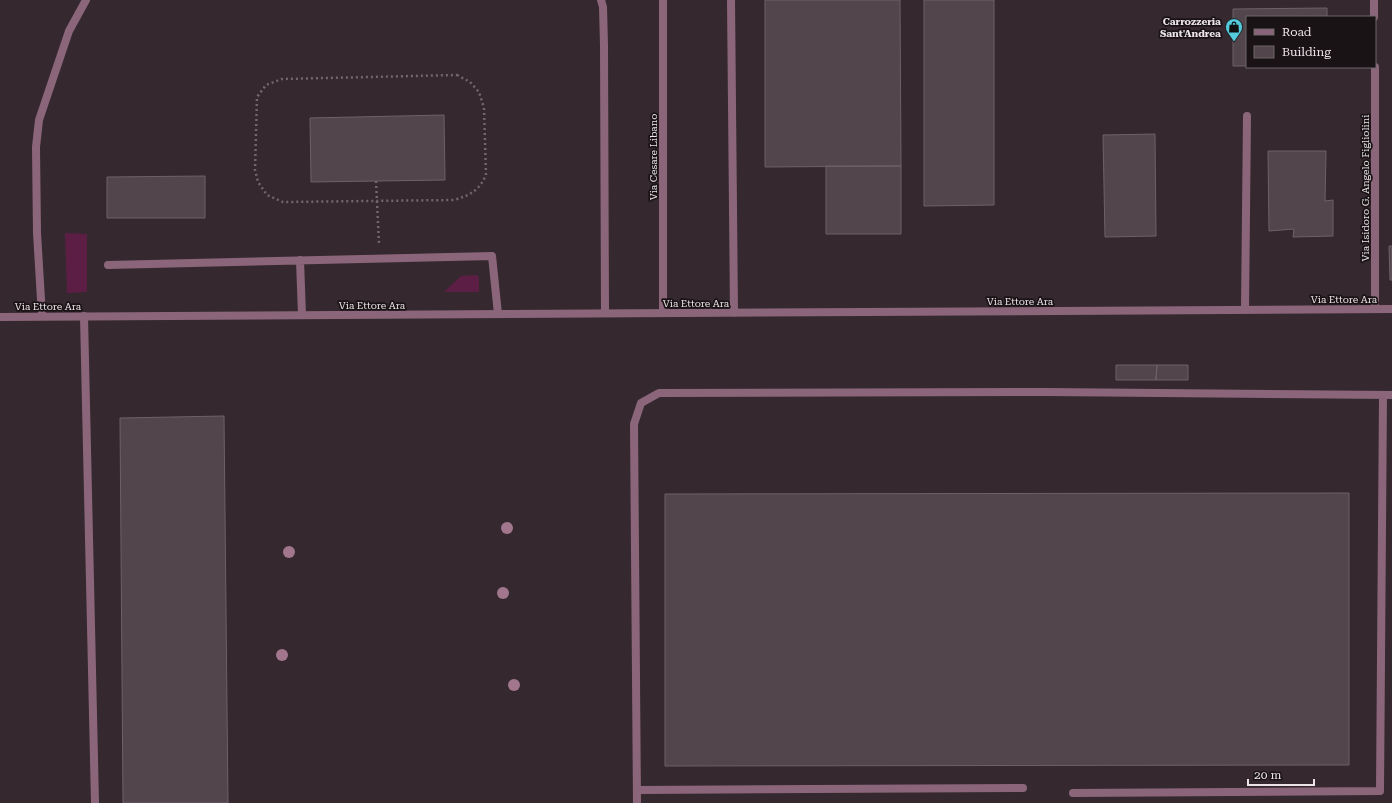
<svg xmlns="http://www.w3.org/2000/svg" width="1392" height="803" font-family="'Roboto Serif',serif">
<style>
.green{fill:#5d1e46}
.building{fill:#52454c;stroke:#6e6168}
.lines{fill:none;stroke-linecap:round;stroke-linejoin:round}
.path{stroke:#72676c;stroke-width:2.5;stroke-dasharray:2 3;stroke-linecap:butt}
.service{stroke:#8b667a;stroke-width:8}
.minor{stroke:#8b667a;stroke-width:8}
.tree{fill:#a2778e}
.labels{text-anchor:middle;stroke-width:3.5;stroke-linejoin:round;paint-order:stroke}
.poi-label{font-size:10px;font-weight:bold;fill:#ece4e8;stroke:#191316;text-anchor:end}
.street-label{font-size:10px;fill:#ece4e8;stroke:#191316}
</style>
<rect width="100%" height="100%" fill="#35292f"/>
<path class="green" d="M65,233L87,234V292L67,293Z
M477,275L479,278V292H444L461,276Z"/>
<path class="building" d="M765,0H900L901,166L765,167Z
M924,0H994V205L924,206Z
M1327,8V17H1247V66H1233V9Z
M444,115L445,180L311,182L310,118Z
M1155,134L1156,236L1105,237L1103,135Z
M1268,151H1326L1325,201L1333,200V236L1293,237L1294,229L1269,231Z
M826,166H901V234H826Z
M205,176V218H107V177Z
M1389,246H1392V280H1390Z
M1116,365H1157L1156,380H1116Z
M1157,365H1188V380H1156Z
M224,416L228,803H123L120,418Z
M1349,493V765L665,766V494Z"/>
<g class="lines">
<path class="path" d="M457,75L470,82L479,92L484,108L486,175C479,191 470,195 454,200L283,202L267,195L258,182L255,170L257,97L266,85L282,79Z
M376,181L379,244"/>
<path class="service" d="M601,0L603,7L604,45L605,313
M300,260L302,315
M108,265L492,256L498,314
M1245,309L1247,116
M42,316L37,233L36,147L39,120L69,31L86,0
M84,316L95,803
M638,790L1023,788
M1073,793L1380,791L1383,395
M637,803L634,424L641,403L659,393L1047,392L1392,395"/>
<path class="minor" d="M663,0V313
M731,0L734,313
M1374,0V17
M1375,67V309
M0,317L1392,309"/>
</g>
<g class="tree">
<circle cx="507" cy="528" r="6"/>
<circle cx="289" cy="552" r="6"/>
<circle cx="503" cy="593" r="6"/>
<circle cx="282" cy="655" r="6"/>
<circle cx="514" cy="685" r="6"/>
</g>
<defs>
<g id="shop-pin" transform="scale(0.9)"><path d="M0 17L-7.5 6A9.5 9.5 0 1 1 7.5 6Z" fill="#53cbdb" stroke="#191316"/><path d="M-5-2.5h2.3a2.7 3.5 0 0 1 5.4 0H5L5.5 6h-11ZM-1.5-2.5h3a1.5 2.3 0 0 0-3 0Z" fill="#111"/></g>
</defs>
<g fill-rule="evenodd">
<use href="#shop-pin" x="1234" y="27"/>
</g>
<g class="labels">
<g class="poi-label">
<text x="1221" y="25">Carrozzeria<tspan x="1221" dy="12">Sant'Andrea</tspan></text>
</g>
<g class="street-label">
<text transform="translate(653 157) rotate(-90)" y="4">Via Cesare Libano</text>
<text transform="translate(1365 188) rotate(-90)" y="4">Via Isidoro G. Angelo Figliolini</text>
<text x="1344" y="303">Via Ettore Ara</text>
<text x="1020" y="305">Via Ettore Ara</text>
<text x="696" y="307">Via Ettore Ara</text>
<text x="372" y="309">Via Ettore Ara</text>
<text x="48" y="310">Via Ettore Ara</text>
</g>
</g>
<rect x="1246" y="16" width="130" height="52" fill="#191316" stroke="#6d676a"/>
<rect x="1254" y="29" width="20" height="6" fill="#8b667a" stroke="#6d676a"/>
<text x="1282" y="36" font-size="12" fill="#ece4e8">Road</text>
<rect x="1254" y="46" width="20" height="12" fill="#52454c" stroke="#6d676a"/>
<text x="1282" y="56" font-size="12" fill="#ece4e8">Building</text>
<path d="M1248 779v6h66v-6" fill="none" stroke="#ece4e8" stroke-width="2"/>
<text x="1254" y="779" font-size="12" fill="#ece4e8" stroke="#191316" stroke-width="3" paint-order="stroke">20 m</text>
</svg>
